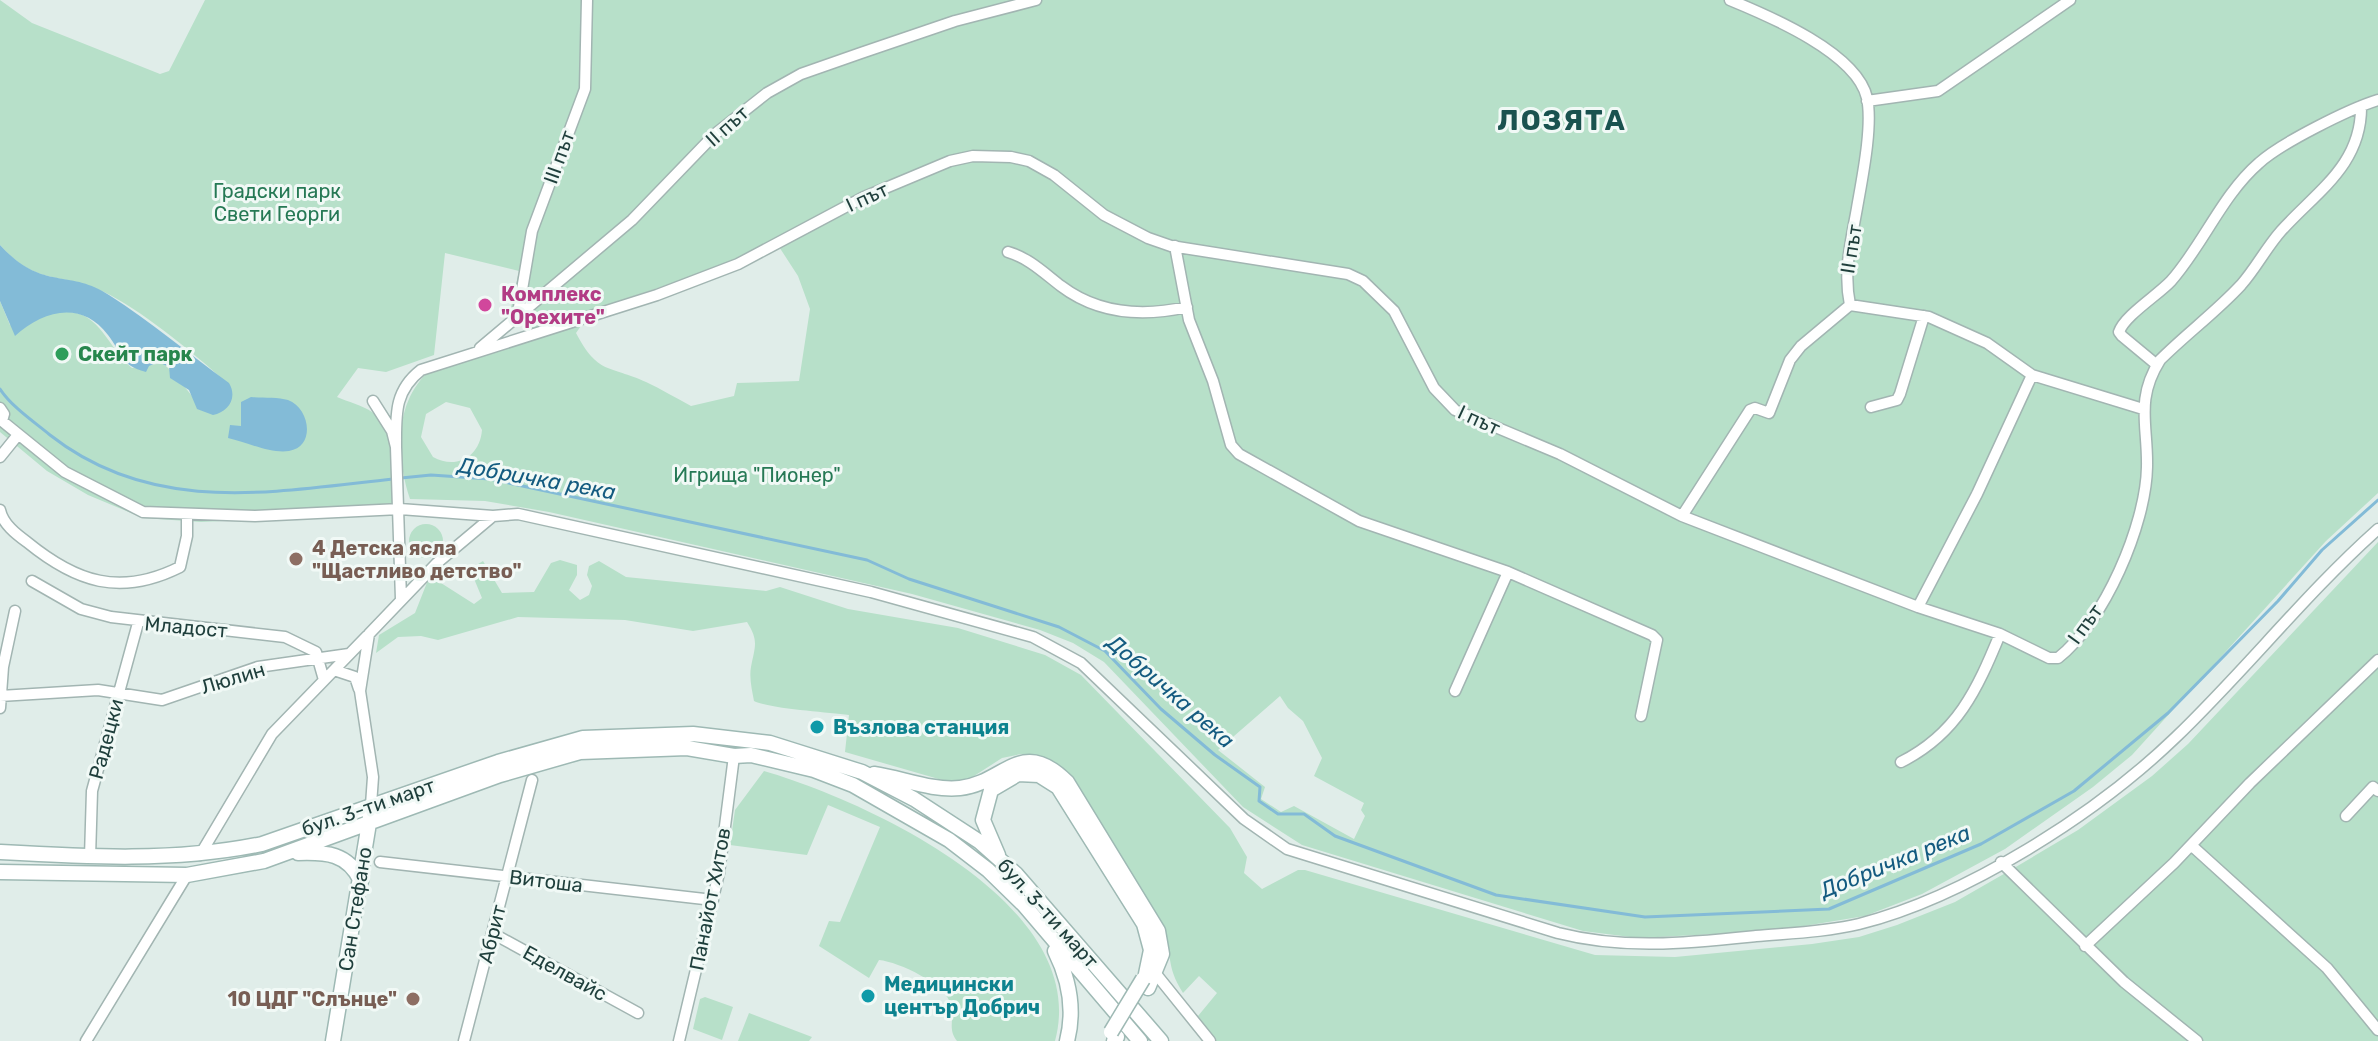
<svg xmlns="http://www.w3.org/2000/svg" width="2378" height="1041" font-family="Rubik,sans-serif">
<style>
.green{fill:#b7e0c9;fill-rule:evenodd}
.water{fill:#83bbd7}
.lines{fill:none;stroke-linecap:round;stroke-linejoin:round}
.stream{stroke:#83bbd7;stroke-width:3}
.street-casing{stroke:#a2b5b2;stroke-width:13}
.secondary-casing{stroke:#9eb9b4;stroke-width:17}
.street{stroke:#fff;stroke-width:10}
.secondary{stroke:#fff;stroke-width:14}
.secondary-bridge-casing{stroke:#9eb9b4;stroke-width:17;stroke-linecap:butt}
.secondary-bridge{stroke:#fff;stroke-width:14}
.hotel-dot{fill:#d1479c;stroke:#f1f9f6;stroke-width:3}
.leisure-dot{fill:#2e9e5b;stroke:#f1f9f6;stroke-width:3}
.education-dot{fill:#8d6e63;stroke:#f1f9f6;stroke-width:3}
.culture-dot{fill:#0f9aa8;stroke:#f1f9f6;stroke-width:3}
.labels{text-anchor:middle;stroke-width:6;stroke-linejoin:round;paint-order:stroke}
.street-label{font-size:20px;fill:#1f3f3c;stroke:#f1f9f6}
.park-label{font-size:20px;fill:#267955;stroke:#f1f9f6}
.hotel-label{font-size:20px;font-weight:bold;fill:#b23c85;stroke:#f1f9f6;text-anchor:start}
.leisure-label{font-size:20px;font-weight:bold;fill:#27864d;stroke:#f1f9f6;text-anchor:start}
.education-label{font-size:20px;font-weight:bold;fill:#785e54;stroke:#f1f9f6;text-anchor:start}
.culture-label{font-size:20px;font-weight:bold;fill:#0d838f;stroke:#f1f9f6;text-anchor:start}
.water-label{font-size:22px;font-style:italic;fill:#145b80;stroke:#f1f9f6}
.district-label{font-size:28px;font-weight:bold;letter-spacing:2px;fill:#1a524f;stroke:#f1f9f6}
</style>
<rect width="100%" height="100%" fill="#e0ede9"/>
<path class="green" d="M0,0L32,23L160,74L169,71L205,0H2378V493L2326,541L2132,755L2093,787L2005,849L1922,894L1865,916L1773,931L1638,938L1583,931L1302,845L1243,807L1104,662L1073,643L1040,630L912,594L549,512L485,501L410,499C396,457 394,405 427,373L583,323L576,333C598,375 609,365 646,382C661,389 676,398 691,406L734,396L737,383L799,381L810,309L798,276L774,239C698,283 612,298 532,332L510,312L519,271L445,253L434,355L386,372L358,368L337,397C348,402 362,405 372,412C401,433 392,483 392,513L201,522L143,518L88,495L47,471L0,432V301L10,325C28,325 39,314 57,312C100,306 106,347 132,368L163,363L171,371V378L184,386L196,401L219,376C190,350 138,308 104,292C60,271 37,287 0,245ZM446,402L470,408L482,430C480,457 456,470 433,457L421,437L426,414ZM1280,696L1288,708L1303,721L1322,758L1314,776L1364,803L1361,810L1365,816L1354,839L1294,806L1281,812L1261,799L1265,787L1218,750Z
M409 541a17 17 0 1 1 34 0a17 17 0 1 1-34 0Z
M2378,542V1041H1216L1198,1016L1217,993L1199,976L1183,993C1165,964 1173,956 1164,928L1074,778L1049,759L1021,754L1002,758L971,778L949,782L845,752L849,715C826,712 771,709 754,701C752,690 749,678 751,667C755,646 759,641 747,622L693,631L625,620L518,617L438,640L421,636L398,637L376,653L379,635L415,613L428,580L441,583L474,604L482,598L470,569L483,561L502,593L534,592L551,563L560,560L577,565V575L569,590L580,600L589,595L592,586L587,575L589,566L599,561L626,577L766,591L780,587L848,609L958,628L1045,655L1081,675L1230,828L1247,857L1244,873L1262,889L1298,870H1305L1595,955L1675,957L1812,944L1859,937L1897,925L1955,902L2009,871L2078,830L2152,776L2188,744Z
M764,771C867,801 1092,904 1055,1041H957C947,1029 955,1018 951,1005C946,984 899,962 879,960L869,978L819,946L829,921L840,922L880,827L828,805L807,855L730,845L735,810Z
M705,997L733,1007L722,1040L693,1029L700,999Z
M749,1013L812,1037L809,1041H738Z"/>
<path class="water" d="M0,245C43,292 68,268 109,295C151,322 189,354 229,383C238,398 228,412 213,415L197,409L189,390L170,378L169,367L158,362L149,366L146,372C118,364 123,354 108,335C82,300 43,310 15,336L0,301Z
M251,397C262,398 278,397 288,400C310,408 316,447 289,451C271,454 246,442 228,438L230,425L241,426V402Z"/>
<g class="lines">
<path class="stream" d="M0,389C12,407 33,421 50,435C153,516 272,492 393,479
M401,478L431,475L490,479L867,560L909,579L1059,627L1105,651L1161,709L1215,755L1260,787L1259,801L1278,814H1304L1335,836L1496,895L1645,917L1829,909L1981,844L2074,791L2168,713L2278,601L2322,550L2378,500"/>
<g class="street-casing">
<path id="street" d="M1730,0C1769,16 1857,53 1867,98C1873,126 1862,179 1857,208C1851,242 1843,271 1850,305L1929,317L1987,343L2032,375L2143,409
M1867,101L1938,91L2070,0
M1175,246L1189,320L1213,381L1231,445L1239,454L1359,521L1508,572L1652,635L1657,640L1641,716
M1008,252C1029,258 1044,273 1061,286C1098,314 1142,317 1187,307
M518,313L532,231L585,89L587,0
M480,348L632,220L715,134L767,93L801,74L861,53L955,21L1036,0
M2157,365L2122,336L2119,332C2124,316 2158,295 2171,281C2203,245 2222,195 2259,163C2281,143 2349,109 2378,100
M373,401L392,431L396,447L401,599
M1871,407L1897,400L1900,394L1924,316
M0,408L4,414L2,421
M2,421L65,472L143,512L255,516L400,509L493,516L518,514L871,592L1033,637L1081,663L1244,819L1287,849L1558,933C1625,950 1688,943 1756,936C1790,933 1825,932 1859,924C1966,897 2096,814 2175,738C2245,671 2306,593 2378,529
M396,447C396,415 394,391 421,370L657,295L738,264L864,197L950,161L973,156L1011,157L1029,161L1054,175L1104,215L1148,238L1171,246L1348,274L1363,281L1394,311L1434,388L1455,410L1560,454L1682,516L1918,607L2000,634L2049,658H2058C2104,622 2146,525 2147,467C2148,425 2135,400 2160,360C2186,334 2216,312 2241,285C2256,268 2266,248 2281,231C2316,192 2362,165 2361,106
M0,457L17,436
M0,510C3,524 16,534 27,542C76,582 120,597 180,567L187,536V516
M1682,516L1750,410L1755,408L1769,413L1790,360L1801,346L1850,305
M32,581L81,609L111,617L285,637L316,652L324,680
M1918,607L1977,494L2032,375
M334,670L355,677L359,689
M1455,691L1508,572
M0,696L98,690L162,700L258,667L349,654
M0,708L3,667L15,611
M1901,762C1957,734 1977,690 2000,634
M371,805L373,777L360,691L369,634L437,563L493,516
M2346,816L2373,787L2378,791
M2191,845L2327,968L2378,1030
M200,855L272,734L367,636
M90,857L92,791L138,623
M380,862L713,900
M2001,862L2124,982L2197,1041
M492,933L638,1013
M2085,946L2174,863L2250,783L2378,660
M1156,974L1210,1041
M86,1041L187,875
M464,1041L532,780
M679,1041L719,873L734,756"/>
</g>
<g class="secondary-casing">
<path id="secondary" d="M874,774C902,778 932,791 960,788C1005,783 1021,736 1067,782L1158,931L1162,954L1148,988
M0,852C88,857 175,862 262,844L498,762L583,738L693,734L770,743L862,772L914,799L980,842L1016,874L1161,1041
M298,853C326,852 348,853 361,881
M998,855L983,820L991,790L1018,774L1039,775L1058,787L1144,924L1151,950L1146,974
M0,872L187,875L264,861L500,775L580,752L687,748L734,756L751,755L814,770L853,785L949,840L988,870L1024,905L1140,1041
M1055,951C1069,979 1075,1010 1067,1041
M333,1041L370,817
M1114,1041L1117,1037"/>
</g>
<use href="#street" class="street"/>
<use href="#secondary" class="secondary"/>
<g class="secondary-bridge-casing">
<path id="secondary-bridge" d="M1111,1032L1143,979"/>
</g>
<use href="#secondary-bridge" class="secondary-bridge"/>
</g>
<circle class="hotel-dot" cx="485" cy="305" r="8"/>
<circle class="leisure-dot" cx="62" cy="354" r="8"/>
<g class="education-dot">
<circle cx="296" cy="559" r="8"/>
<circle cx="413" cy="999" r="8"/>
</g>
<g class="culture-dot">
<circle cx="817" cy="727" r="8"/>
<circle cx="868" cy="996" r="8"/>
</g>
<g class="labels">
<g class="street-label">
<text transform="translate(727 126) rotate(-42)" y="7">ІІ път</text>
<text transform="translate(559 157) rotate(-70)" y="7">ІІІ път</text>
<text transform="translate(867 197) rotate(-25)" y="7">І път</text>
<text transform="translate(1851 249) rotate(-81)" y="7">ІІ път</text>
<text transform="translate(1479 420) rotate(25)" y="7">І път</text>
<text transform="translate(2085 624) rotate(-54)" y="7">І път</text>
<text transform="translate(186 627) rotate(5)" y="7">Младост</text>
<text transform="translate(233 678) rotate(-17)" y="7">Люлин</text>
<text transform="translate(106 739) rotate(-75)" y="7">Радецки</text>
<text transform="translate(368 807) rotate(-19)" y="7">бул. 3-ти март</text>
<text transform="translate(546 881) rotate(7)" y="7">Витоша</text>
<text transform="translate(710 899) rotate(-79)" y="7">Панайот Хитов</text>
<text transform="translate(355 909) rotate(-81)" y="7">Сан Стефано</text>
<text transform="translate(1048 913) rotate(48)" y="7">бул. 3-ти март</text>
<text transform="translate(492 934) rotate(-76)" y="7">Абрит</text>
<text transform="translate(565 973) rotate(29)" y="7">Еделвайс</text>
</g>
<g class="park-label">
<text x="277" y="198">Градски парк<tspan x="277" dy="23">Свети Георги</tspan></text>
<text x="757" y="482">Игрища "Пионер"</text>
</g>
<g class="hotel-label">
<text x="501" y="301">Комплекс<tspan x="501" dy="23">"Орехите"</tspan></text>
</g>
<g class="leisure-label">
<text x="78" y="361">Скейт парк</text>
</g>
<g class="education-label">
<text x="312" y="555">4 Детска ясла<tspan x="312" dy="23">"Щастливо детство"</tspan></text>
<text x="397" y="1006" text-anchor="end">10 ЦДГ "Слънце"</text>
</g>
<g class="culture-label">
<text x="833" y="734">Възлова станция</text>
<text x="884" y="991">Медицински<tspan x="884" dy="23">център Добрич</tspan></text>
</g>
<g class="water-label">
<text transform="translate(537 478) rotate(10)" y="8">Добричка река</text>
<text transform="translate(1171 691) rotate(41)" y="8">Добричка река</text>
<text transform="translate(1895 861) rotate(-22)" y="8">Добричка река</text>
</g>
<g class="district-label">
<text x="1562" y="130">ЛОЗЯТА</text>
</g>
</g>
</svg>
